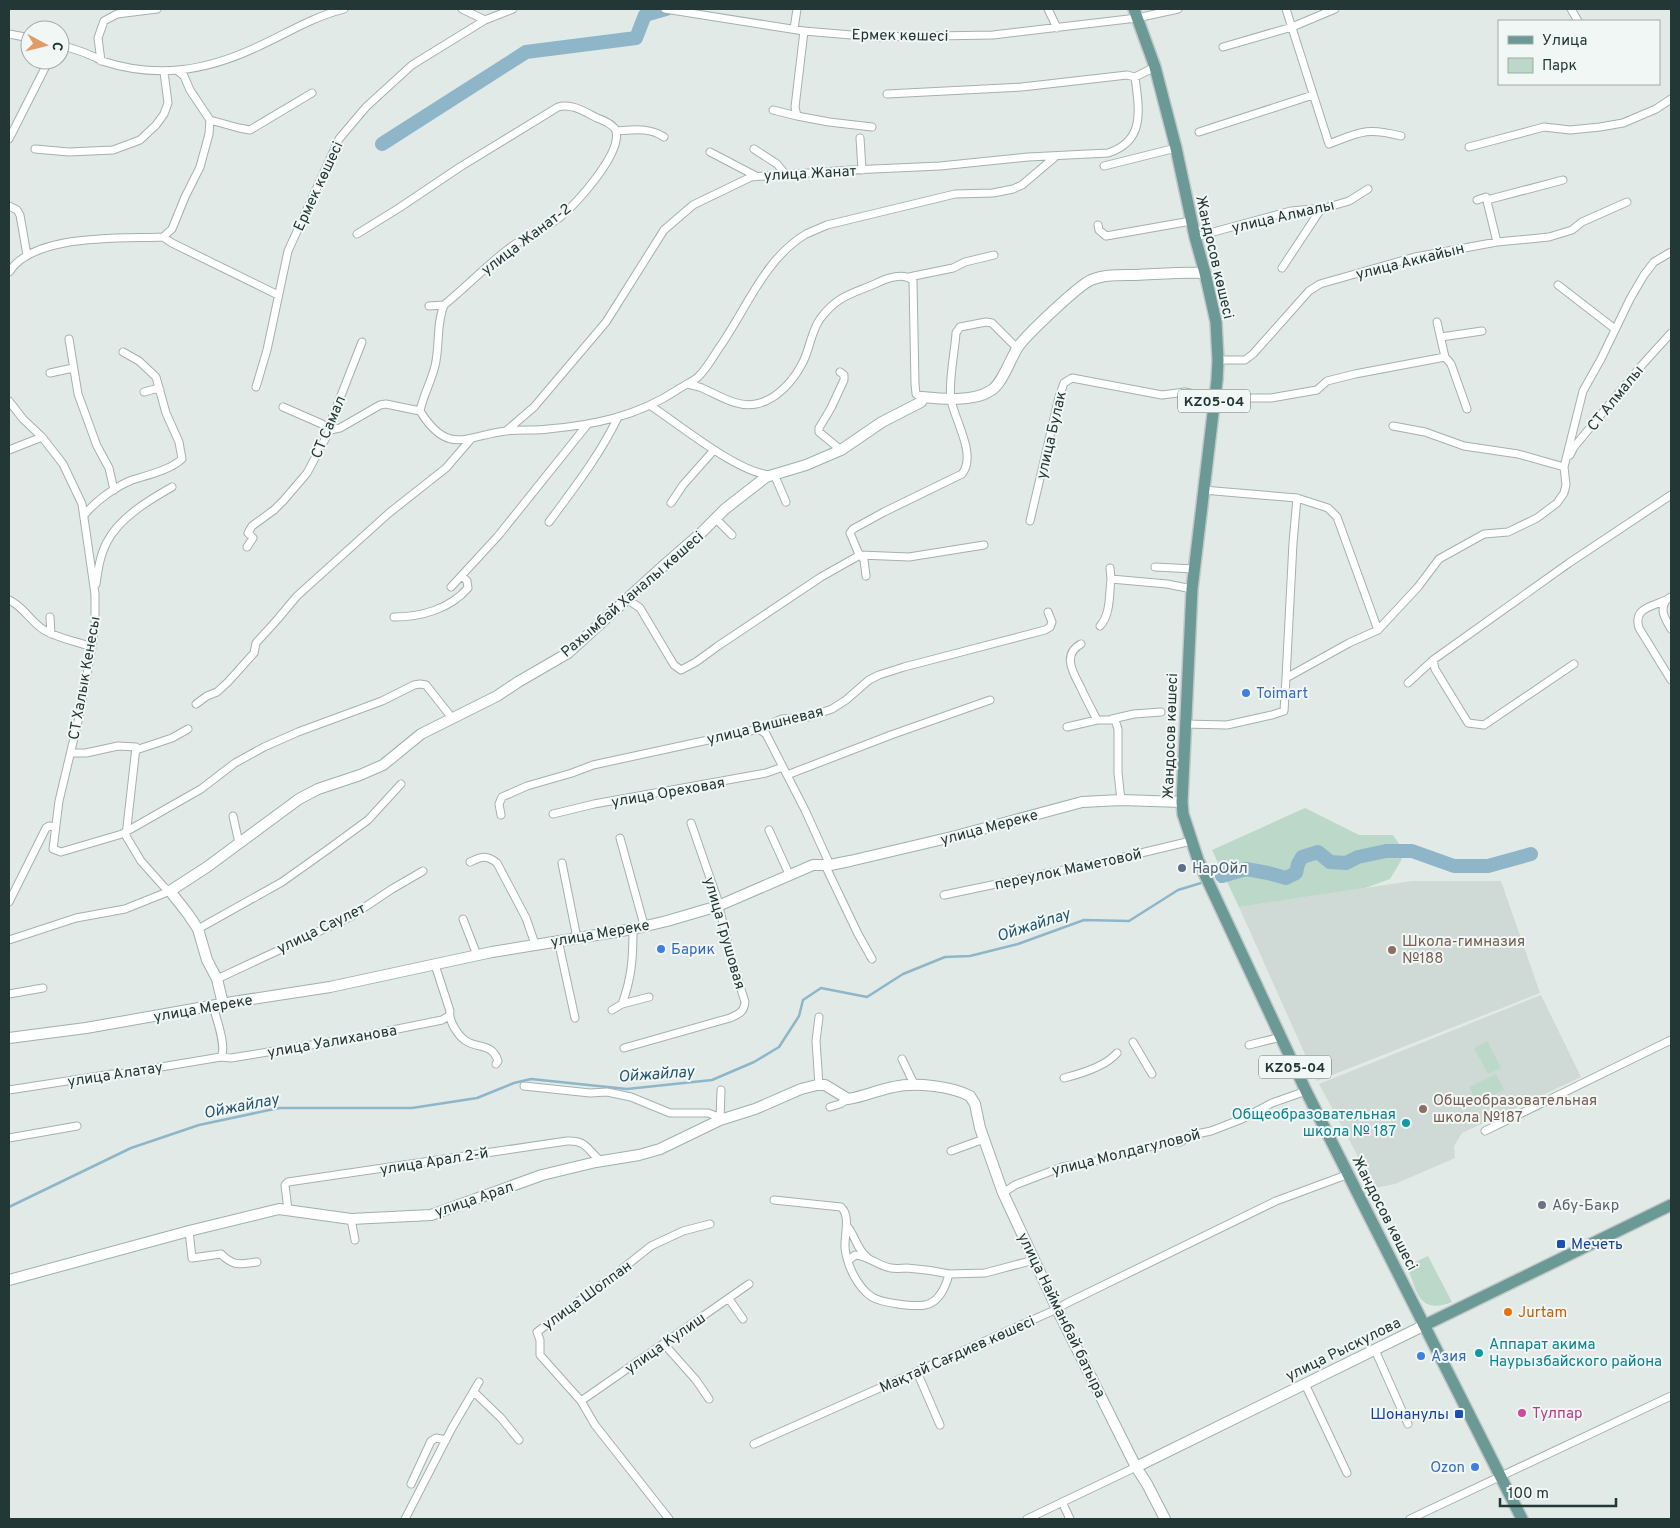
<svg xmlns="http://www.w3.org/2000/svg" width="1680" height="1528" font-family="Overpass,sans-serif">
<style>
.built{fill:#cfd9d6}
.green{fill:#bcd8c9}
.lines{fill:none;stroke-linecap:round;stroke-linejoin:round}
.stream{stroke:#8fb6c8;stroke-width:2.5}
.river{stroke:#8fb6c8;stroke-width:14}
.street-casing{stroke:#a4b1ae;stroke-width:9}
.secondary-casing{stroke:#9eb1ad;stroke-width:12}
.primary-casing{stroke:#c1c7c7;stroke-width:14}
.street{stroke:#fff;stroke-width:7}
.secondary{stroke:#fff;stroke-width:10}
.primary{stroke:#6b9a96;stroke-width:11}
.shop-dot{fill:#3f7fe0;stroke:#f1f7f5;stroke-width:2}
.service-dot{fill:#5c6f8a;stroke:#f1f7f5;stroke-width:2}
.education-dot{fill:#8d6e63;stroke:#f1f7f5;stroke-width:2}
.culture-dot{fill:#0f9aa8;stroke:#f1f7f5;stroke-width:2}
.worship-dot{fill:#6b7280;stroke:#f1f7f5;stroke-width:2}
.transit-dot{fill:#1a4fb4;stroke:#f1f7f5;stroke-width:2}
.food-dot{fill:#e8710a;stroke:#f1f7f5;stroke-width:2}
.hotel-dot{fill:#d1479c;stroke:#f1f7f5;stroke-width:2}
.labels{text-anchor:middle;stroke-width:4;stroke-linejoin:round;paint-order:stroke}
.shield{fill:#f1f7f5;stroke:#61716f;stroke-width:1}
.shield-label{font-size:14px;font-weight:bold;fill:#233836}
.street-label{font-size:15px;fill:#233836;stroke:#f1f7f5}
.shop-label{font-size:15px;fill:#366cbe;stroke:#f1f7f5;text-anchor:start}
.service-label{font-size:15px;fill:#4e5e75;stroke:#f1f7f5;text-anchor:start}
.education-label{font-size:15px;fill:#785e54;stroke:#f1f7f5;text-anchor:start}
.culture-label{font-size:15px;fill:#0d838f;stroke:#f1f7f5;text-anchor:end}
.worship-label{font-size:15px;fill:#5b616d;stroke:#f1f7f5;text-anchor:start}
.transit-label{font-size:15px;fill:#164399;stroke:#f1f7f5;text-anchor:start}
.food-label{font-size:15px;fill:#c56008;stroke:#f1f7f5;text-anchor:start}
.hotel-label{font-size:15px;fill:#b23c85;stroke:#f1f7f5;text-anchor:start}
.water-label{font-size:16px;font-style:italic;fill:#25546d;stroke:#f1f7f5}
</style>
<rect width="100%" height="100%" fill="#e1eae7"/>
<path class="built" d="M1412,881H1501L1540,993L1317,1081L1239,907Z
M1541,995L1581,1077L1462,1133L1454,1146L1455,1158L1395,1184L1375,1188L1319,1084Z"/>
<path class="green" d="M1305,808L1359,835H1393L1399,844L1402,859L1390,879L1365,888L1239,907L1212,850Z
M1487,1041L1501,1068L1488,1074L1474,1048Z
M1496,1074L1504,1090L1477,1102L1469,1087Z
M1428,1256L1452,1302C1418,1315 1417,1291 1407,1266Z"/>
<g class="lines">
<path class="stream" d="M9,1207L131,1148L199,1125L279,1108H412L477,1098L514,1083L531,1079L627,1089L712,1080L754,1062L779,1047L799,1016L803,1000L821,988L867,997L903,974L945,957L970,956L1018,944L1084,920L1129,921L1178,890L1201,883"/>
<path class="river" d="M382,144L526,52L636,38L645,15L666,9
M1222,876L1246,869L1268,873L1286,878L1296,873L1298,864L1302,857L1318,852L1330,862L1346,863L1358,857L1386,851H1412L1454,866H1488L1531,854"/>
<g class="street-casing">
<path id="street" d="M462,9L485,20
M665,9L804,31L875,37L993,35L1137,18L1178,9
M1048,9L1057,28
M1286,9L1329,144C1360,132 1366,127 1401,136
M1571,9L1578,21
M794,29L797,9
M804,31L795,107L797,116L829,122L872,127
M9,34L30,38
M60,45C71,48 82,51 92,56C96,57 99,60 102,61C157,79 206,71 257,47C286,34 312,17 344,9
M1223,47L1292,27L1335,9
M101,61L98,38L104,21L117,14L157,9
M887,94L1022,87L1127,75L1135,77L1155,67
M773,110L797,116
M210,120L239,128L250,130L312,93
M616,131C633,130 649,127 664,137
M1199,132L1313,95
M860,138L862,170
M9,139L49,60
M1469,147L1544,127L1570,130L1600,127L1623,123L1656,109L1671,99
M35,149L69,152L113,150L140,140L156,125L164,114L168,103L164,72
M754,149L777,164L786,175
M710,152L756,176
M1104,166L1176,148
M1477,200L1486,197L1497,242
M1487,200L1563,180
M9,206L17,210L20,215L27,255
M1098,225L1099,230L1106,236L1191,221
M357,234L399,208L460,167L558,107C572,103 585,112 597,118C603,120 614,125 616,131C622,154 576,204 559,218C543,230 523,237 507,250C485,267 466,287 444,305C436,324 440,346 435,366C431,382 423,396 420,411C448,456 466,436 506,431C520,429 534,431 548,429C594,425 638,416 677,390C684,385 693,382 699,376C707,368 713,357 719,348C746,310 764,259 806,234C813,231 820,228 827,225L955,194L993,193L1013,189L1022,185L1055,157
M163,237L172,243L278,295
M1195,237L1291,211L1325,208L1349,201L1368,189
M1282,268L1321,209
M9,272C34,233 121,239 163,237L172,229L185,197L200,167L209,134L210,120L190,90L184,76L178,71
M909,277L953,268L965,262L994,255
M1558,285L1615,329
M429,306L444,305
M1437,322L1445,357
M1441,337L1482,331
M69,339L78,394L97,446L109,468L114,490
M1218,360H1245L1253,354L1309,291L1320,284L1415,257L1497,242L1549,237L1572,230L1582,222L1627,202
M840,372L844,375V380L831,408L819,428V432L841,450
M50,373L73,368
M687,384C692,385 697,386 702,388C718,395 737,408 756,404C777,400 794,380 803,362C810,348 811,332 820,319C838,295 852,294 877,283C887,278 904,272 913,281L915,384L916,394L922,397
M256,387L267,350L288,251L339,139L366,107L412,65L485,20L513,9
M144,392L155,389L160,390
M9,401L23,419L42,437L63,464L82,504L95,594V623L92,647L79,717L59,801L53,849L61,852L122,834L201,789L235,763L264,747L298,732L382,701L414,685L420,684L426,685L452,718
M651,406C680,425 739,474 771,475
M283,407L322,424L330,430L340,428L380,405L386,404L420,411
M1393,426L1425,432L1464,446L1518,454L1564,467
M506,431L534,407L606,322L664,230L693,205L751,177L851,170L940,166L1028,157L1108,153C1146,141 1139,109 1135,77
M9,450L42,437
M1570,455L1574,447L1642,365L1671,333
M774,474L786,502
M1203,490L1297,498L1293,543L1286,678
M1297,498L1328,508L1337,517L1378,630
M671,503L683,485L714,450
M85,514C97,500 115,487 132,480C148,475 170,470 182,459L179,442L166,413L156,377L139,361L123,352
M716,519L732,535
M1030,521L1059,397L1064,383L1072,378L1162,395L1185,392L1214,398H1271L1317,390L1327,381L1355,374L1445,357L1451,364L1467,409
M549,522C574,488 600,455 618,417
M247,547L253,538L248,533L252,526L274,510L284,500L307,473L330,430L331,421L362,342
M1155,567L1194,569
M1110,568L1111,579
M866,576L864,560L858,552L850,533L853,529L884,512L962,474C977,455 955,421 951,400C948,383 955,351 956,333L960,327L986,322L992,323L1017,348
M96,584C98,570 100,555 107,542C119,518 149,500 172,487
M451,587L498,536L587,425
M1671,597L1666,600C1659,611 1666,620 1671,629
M627,599L640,608L674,665L681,670L696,662L718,646L821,577L860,555L909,557L984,545
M9,600C23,606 31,622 44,630C59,639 76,641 92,647
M1666,600C1651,607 1633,608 1639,628L1671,680
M50,617L51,634
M394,617C421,617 450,609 468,588L467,581L462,576
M1100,626C1111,614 1109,594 1111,579L1167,584L1192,589
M1081,644C1061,655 1074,674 1081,688C1086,699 1092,710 1097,720
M1433,660L1435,669L1468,723L1484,725L1574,664
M1408,683L1433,660L1569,563L1671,495
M196,704L207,696L217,692L228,682L254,653L256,643L276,621L297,596L389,513L446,468L471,439
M1112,719L1134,714L1161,712
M1184,724L1227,725L1272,715L1284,711L1286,678L1349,643L1378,630L1418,587L1439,559L1484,534L1508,532L1537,518L1557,503L1564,493L1566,485L1564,467L1583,391L1601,359L1630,299L1644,275L1654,262L1671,252
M1067,727L1097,720H1115L1118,729V773L1121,800
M759,729L766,734L787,775L805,810L830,865
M136,750L172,738L188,729
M787,775L891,735L990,700
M553,814L594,804L766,773L783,767
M501,815L499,804L502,797L527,786L572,773L593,765L759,729L782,719L808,717L832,709L846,700L869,680L879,675L904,667L1045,630L1050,627L1052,622L1048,612
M233,816L239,843
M769,830L789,874
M620,838L644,925
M470,862C482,856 487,855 497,863L526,918L535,944
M562,863L577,938
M825,865L858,934L872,959
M944,895L1116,859L1191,841
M9,902L46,828L49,826L55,827
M463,919L477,955
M198,929L282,882L327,850L368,820L401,784
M9,940L76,918L125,909L170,891L165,888L141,861L126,836L136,747L118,746L86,753H71
M558,940L575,1018
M435,965L450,1011C448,1020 458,1036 466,1041C479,1049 492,1043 498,1061L496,1064
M217,979L350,917L392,889L423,871
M9,994L43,988
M622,1004L649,997
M213,1006C216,1018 227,1046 221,1057
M612,1010L622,1004C632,977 633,957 633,929
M1133,1042L1152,1074
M1249,1045L1281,1037
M624,1048L730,1018C739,1014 744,1012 745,1002L731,957L717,898L691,823
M902,1059L915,1086
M1064,1078C1080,1074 1106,1066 1117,1053
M819,1085L816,1041L819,1017
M524,1086L590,1093L607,1092L631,1097L670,1113H708L716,1116L720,1120
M9,1090L112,1074H119L221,1057L231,1058L348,1039L442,1020L449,1016
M830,1107L840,1104L848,1099
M720,1120L721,1090
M1485,1131L1671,1040
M9,1138L77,1126
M951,1151L984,1139
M1003,1193L1015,1185L1062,1167L1102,1160L1160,1144L1180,1142L1192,1135L1211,1131L1242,1119L1272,1103L1306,1091
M774,1200L841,1207C851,1216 844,1236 845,1248C847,1265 857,1287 872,1297C882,1303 913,1307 925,1305C939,1303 946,1286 949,1274L985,1273L1034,1260
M288,1210L285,1185L288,1182L567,1141C588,1140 587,1151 601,1161
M351,1219L355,1240
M847,1226C855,1235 857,1250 867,1257
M189,1231L192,1258L221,1254C234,1267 240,1264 257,1262
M848,1261L855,1255C869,1256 878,1266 891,1268C896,1269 902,1268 907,1268C921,1269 935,1271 949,1274
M729,1299L743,1319
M664,1344L696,1380L709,1399
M1375,1350L1408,1424
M917,1372L940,1425
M1305,1384L1347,1473
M474,1392L501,1418L519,1440
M581,1401L749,1284
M754,1444L1057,1309L1067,1303L1276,1201L1349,1174
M411,1484L431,1441L436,1438L446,1440
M1062,1502L1070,1519
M405,1519L452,1428L479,1382
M669,1519L595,1425L581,1401L540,1355V1340L537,1332L612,1277L651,1246L683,1231L710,1224
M1027,1519L1136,1467
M1410,1519L1671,1396"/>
</g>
<g class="secondary-casing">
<path id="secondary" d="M223,1004L217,979L207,960L198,929L188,914L170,891L207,867L299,799L318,789L360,775L383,765L421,734L497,696L518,682L568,653L661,568L701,533L725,509L766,477L806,465L841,450L882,422L921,402L922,397C942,399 973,402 990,391C1002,385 1010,359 1018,347C1026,335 1079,285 1091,280C1105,274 1122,275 1136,275C1160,274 1182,272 1205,273
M9,1038L86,1028L233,1002L330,987L492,952L633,929L667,921L718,906L813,865H830L850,861L956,836L1082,802L1121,800L1182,802
M9,1280L189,1231L279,1209L351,1219L431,1215L542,1175L596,1162L639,1155L660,1149L720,1120L755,1109L801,1089L817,1085H825L848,1099C863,1097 878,1090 893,1087C915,1082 951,1086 970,1096L975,1104L980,1128L1003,1193L1057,1309L1136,1467L1147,1484L1165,1519
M1136,1467L1425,1325"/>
</g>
<g class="primary-casing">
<path id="primary" d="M1134,9L1155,67L1176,148L1195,237L1205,273L1216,322L1218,360L1217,380L1192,589L1182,802L1183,814L1198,860L1306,1091L1522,1519
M1425,1325L1671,1205"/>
</g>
<use href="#street" class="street"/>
<use href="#secondary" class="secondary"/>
<use href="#primary" class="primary"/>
</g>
<g class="shop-dot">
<circle cx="1246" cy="693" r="5"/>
<circle cx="661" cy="949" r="5"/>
<circle cx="1421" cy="1356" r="5"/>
<circle cx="1475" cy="1467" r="5"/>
</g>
<circle class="service-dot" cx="1182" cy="868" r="5"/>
<g class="education-dot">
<circle cx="1392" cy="950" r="5"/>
<circle cx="1423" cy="1109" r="5"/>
</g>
<g class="culture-dot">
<circle cx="1406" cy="1123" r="5"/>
<circle cx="1479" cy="1353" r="5"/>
</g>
<circle class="worship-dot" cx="1542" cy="1205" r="5"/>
<g class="transit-dot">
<rect x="1556" y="1239" width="10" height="10" rx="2.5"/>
<rect x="1454" y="1409" width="10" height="10" rx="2.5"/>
</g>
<circle class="food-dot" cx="1508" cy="1312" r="5"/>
<circle class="hotel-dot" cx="1522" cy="1413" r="5"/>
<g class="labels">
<g class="shield">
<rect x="1178" y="389.5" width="72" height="23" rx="4"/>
<rect x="1259" y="1055.5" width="72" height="23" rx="4"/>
</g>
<g class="shield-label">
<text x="1214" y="406">KZ05-04</text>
<text x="1295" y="1072">KZ05-04</text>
</g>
<g class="street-label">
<text transform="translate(900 35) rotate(1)" y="5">Ермек көшесі</text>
<text transform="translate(810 173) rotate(-3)" y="5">улица Жанат</text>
<text transform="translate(318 186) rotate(-65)" y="5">Ермек көшесі</text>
<text transform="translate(1283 216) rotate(-13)" y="5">улица Алмалы</text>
<text transform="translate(526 239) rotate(-37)" y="5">улица Жанат-2</text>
<text transform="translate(1215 257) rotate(77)" y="5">Жандосов көшесі</text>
<text transform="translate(1410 261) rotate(-14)" y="5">улица Аккайын</text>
<text transform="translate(1615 398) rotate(-51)" y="5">СТ Алмалы</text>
<text transform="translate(328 427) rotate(-67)" y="5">СТ Самал</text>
<text transform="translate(1051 435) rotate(-77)" y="5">улица Булак</text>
<text transform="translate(632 594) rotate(-41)" y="5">Рахымбай Ханалы көшесі</text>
<text transform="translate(84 678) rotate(-80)" y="5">СТ Халык Кенесы</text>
<text transform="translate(765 725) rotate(-14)" y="5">улица Вишневая</text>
<text transform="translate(1170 736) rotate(-88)" y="5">Жандосов көшесі</text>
<text transform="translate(668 792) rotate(-10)" y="5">улица Ореховая</text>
<text transform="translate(989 827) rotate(-15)" y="5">улица Мереке</text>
<text transform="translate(1068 869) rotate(-12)" y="5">переулок Маметовой</text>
<text transform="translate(321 928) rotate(-26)" y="5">улица Саулет</text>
<text transform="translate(600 933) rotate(-10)" y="5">улица Мереке</text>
<text transform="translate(725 933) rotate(74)" y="5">улица Грушовая</text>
<text transform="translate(203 1008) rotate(-10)" y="5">улица Мереке</text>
<text transform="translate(332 1041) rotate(-10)" y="5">улица Уалиханова</text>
<text transform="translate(115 1074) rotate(-9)" y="5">улица Алатау</text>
<text transform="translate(1126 1152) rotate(-14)" y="5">улица Молдагуловой</text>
<text transform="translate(434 1161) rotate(-9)" y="5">улица Арал 2-й</text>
<text transform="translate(474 1199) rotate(-19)" y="5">улица Арал</text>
<text transform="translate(1385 1213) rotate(63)" y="5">Жандосов көшесі</text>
<text transform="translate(587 1295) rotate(-36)" y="5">улица Шолпан</text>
<text transform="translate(1062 1315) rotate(64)" y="5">улица Найманбай батыра</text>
<text transform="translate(665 1343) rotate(-35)" y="5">улица Кулиш</text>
<text transform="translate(1343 1349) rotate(-26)" y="5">улица Рыскулова</text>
<text transform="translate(957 1354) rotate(-24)" y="5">Мақтай Сағдиев көшесі</text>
</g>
<g class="shop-label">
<text x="1256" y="698">Toimart</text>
<text x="671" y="954">Барик</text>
<text x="1431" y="1361">Азия</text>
<text x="1465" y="1472" text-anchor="end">Ozon</text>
</g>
<g class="service-label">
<text x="1192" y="873">НарОйл</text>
</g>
<g class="education-label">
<text x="1402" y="946">Школа-гимназия<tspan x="1402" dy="17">№188</tspan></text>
<text x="1433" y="1105">Общеобразовательная<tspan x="1433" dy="17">школа №187</tspan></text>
</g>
<g class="culture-label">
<text x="1396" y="1119">Общеобразовательная<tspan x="1396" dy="17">школа № 187</tspan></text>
<text x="1489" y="1349" text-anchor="start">Аппарат акима<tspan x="1489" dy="17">Наурызбайского района</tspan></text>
</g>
<g class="worship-label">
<text x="1552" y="1210">Абу-Бакр</text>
</g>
<g class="transit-label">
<text x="1571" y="1249">Мечеть</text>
<text x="1449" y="1419" text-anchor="end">Шонанулы</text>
</g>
<g class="food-label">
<text x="1518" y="1317">Jurtam</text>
</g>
<g class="hotel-label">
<text x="1532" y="1418">Тулпар</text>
</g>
<g class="water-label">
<text transform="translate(1033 924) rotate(-18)" y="6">Ойжайлау</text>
<text transform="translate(656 1073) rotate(-4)" y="6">Ойжайлау</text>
<text transform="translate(241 1105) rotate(-11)" y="6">Ойжайлау</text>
</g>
</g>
<rect width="1680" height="1528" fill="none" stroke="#233836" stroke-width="20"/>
<rect x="1498" y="20" width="162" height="65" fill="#f1f7f5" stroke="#9faba9"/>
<rect x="1508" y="36" width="25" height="8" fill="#6b9a96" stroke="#9faba9"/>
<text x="1542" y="45" font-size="15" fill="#233836">Улица</text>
<rect x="1508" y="58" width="25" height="15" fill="#bcd8c9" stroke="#9faba9"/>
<text x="1542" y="70" font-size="15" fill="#233836">Парк</text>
<g transform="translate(45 45) rotate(97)"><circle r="24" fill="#f1f7f5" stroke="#9faba9"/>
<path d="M0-4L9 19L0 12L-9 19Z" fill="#e19a68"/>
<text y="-8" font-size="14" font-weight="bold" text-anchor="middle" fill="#233836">С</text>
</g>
<path d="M1500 1498v8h116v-8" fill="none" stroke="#233836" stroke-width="2.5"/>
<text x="1508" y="1498" font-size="15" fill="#233836" stroke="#f1f7f5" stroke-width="4" paint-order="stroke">100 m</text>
</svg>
